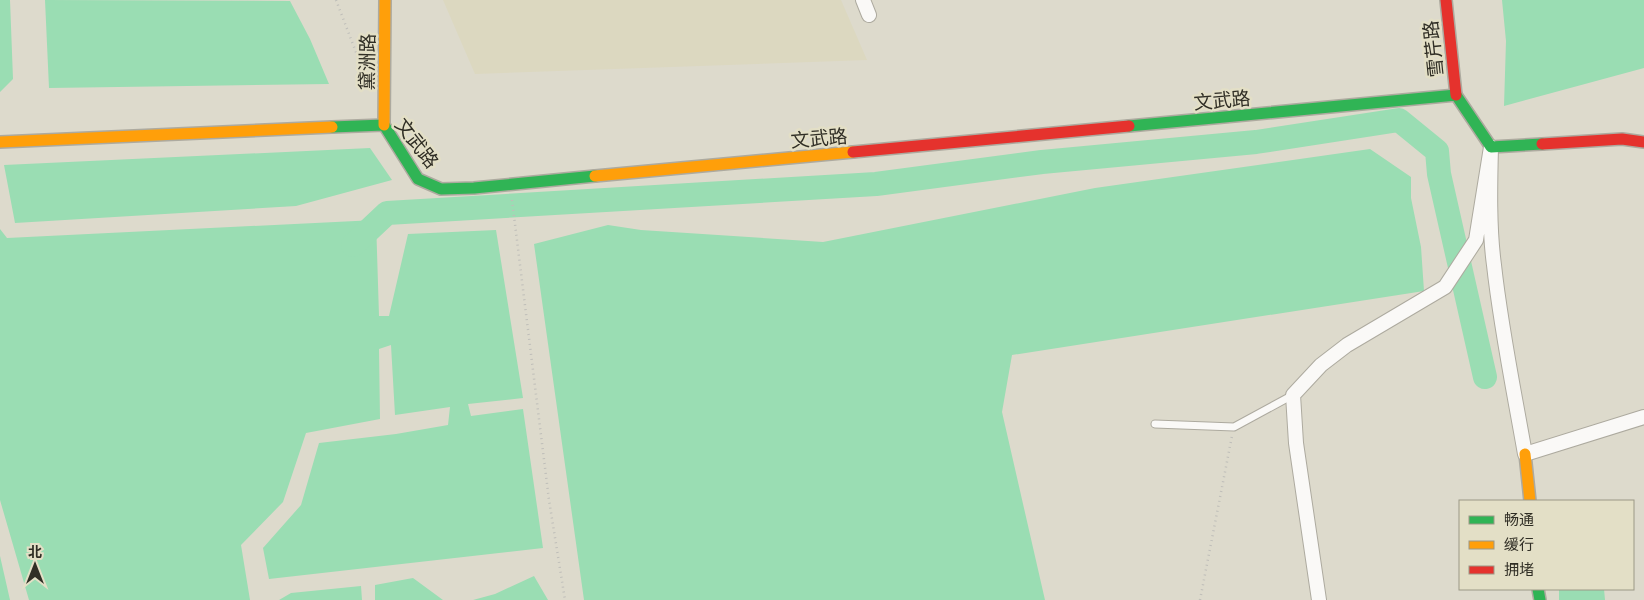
<svg xmlns="http://www.w3.org/2000/svg" width="1644" height="600" font-family="'Alegreya Sans','Noto Sans SC',sans-serif">
<style>
.built{fill:#dcd8c0}
.water{fill:#9addb3}
.lines{fill:none;stroke-linecap:round;stroke-linejoin:round}
.river{stroke:#9addb3;stroke-width:24}
.lane-casing{stroke:#adaa9f;stroke-width:9}
.street-casing{stroke:#adaa9f;stroke-width:16}
.fast-casing{stroke:#adaa9f;stroke-width:14}
.slow-casing{stroke:#adaa9f;stroke-width:14}
.jam-casing{stroke:#adaa9f;stroke-width:14}
.path{stroke:#bfbeb9;stroke-width:2.5;stroke-dasharray:1 4;stroke-linecap:butt}
.lane{stroke:#faf9f7;stroke-width:7}
.street{stroke:#faf9f7;stroke-width:14}
.fast{stroke:#30b455;stroke-width:11}
.slow{stroke:#ff9f0a;stroke-width:11}
.jam{stroke:#e5322d;stroke-width:11}
.labels{text-anchor:middle;stroke-width:5;stroke-linejoin:round;paint-order:stroke}
.street-label{font-size:19px;fill:#302e25;stroke:#e3dfc6}
</style>
<rect width="100%" height="100%" fill="#dddacc"/>
<path class="built" d="M443,0H841L867,60L475,74Z"/>
<path class="water" d="M0,0H10L13,79L0,92Z
M45,0L290,1L310,39L329,84L49,88Z
M1502,0H1644V68L1504,106L1506,41Z
M370,148L392,180L296,206L15,223L4,165Z
M1370,149L1411,177V198L1421,247L1424,291L1012,355L1002,412L1045,600H584L534,244L608,225L641,230L823,242L1095,188Z
M376,220L379,316H389L408,234L496,230L523,398L468,404L471,416L523,409L543,548L269,579L263,548L301,505L319,443L396,434L448,425L450,407L395,415L391,345L379,349L380,419L306,433L283,502L241,545L250,600H29L0,500V229L7,238Z
M0,556L10,600H0Z
M534,576L548,600H473L495,594Z
M413,578L443,600H375V585Z
M361,586L362,600H279L291,593Z
M1559,589H1604L1605,600H1559Z"/>
<g class="lines">
<path class="river" d="M353,245L387,213L876,184L1042,162L1256,142L1399,120L1437,151L1439,174L1485,377"/>
<g class="lane-casing">
<path id="lane" d="M1155,424L1234,427L1293,395"/>
</g>
<g class="street-casing">
<path id="street" d="M863,0L869,15
M1319,600L1296,443L1293,395L1321,365L1347,345L1445,287L1476,240L1491,147C1490,185 1489,228 1494,265C1501,329 1514,391 1525,454L1644,417"/>
</g>
<g class="fast-casing">
<path id="fast" d="M1129,126L1456,95L1491,147L1542,144
M332,127L384,125L418,179L441,189L474,188L595,176
M1538,589L1540,600"/>
</g>
<g class="slow-casing">
<path id="slow" d="M384,125L385,0
M0,142L332,127
M595,176L853,152
M1525,454L1530,501"/>
</g>
<g class="jam-casing">
<path id="jam" d="M1446,0L1456,95
M1542,144L1622,139L1644,142
M853,152L1129,126"/>
</g>
<path class="path" d="M336,0L367,81
M512,200L549,500L565,600
M1200,600L1232,436"/>
<use href="#lane" class="lane"/>
<use href="#street" class="street"/>
<use href="#fast" class="fast"/>
<use href="#slow" class="slow"/>
<use href="#jam" class="jam"/>
</g>
<g class="labels">
<g class="street-label">
<text transform="translate(1433 49) rotate(-96)" y="7">雪芹路</text>
<text transform="translate(367 62) rotate(-89)" y="7">黛洲路</text>
<text transform="translate(1222 100) rotate(-5)" y="7">文武路</text>
<text transform="translate(819 138) rotate(-5)" y="7">文武路</text>
<text transform="translate(417 143) rotate(52)" y="7">文武路</text>
</g>
</g>
<rect x="1459" y="500" width="175" height="90" fill="#e3dfc6" stroke="#9b9886"/>
<rect x="1469" y="516" width="25" height="8" fill="#30b455" stroke="#9b9886"/>
<text x="1504" y="525" font-size="15" fill="#302e25">畅通</text>
<rect x="1469" y="541" width="25" height="8" fill="#ff9f0a" stroke="#9b9886"/>
<text x="1504" y="550" font-size="15" fill="#302e25">缓行</text>
<rect x="1469" y="566" width="25" height="8" fill="#e5322d" stroke="#9b9886"/>
<text x="1504" y="575" font-size="15" fill="#302e25">拥堵</text>
<g transform="translate(35 565)" stroke="#e3dfc6" stroke-width="4" paint-order="stroke">
<path d="M0-4L9 19L0 12L-9 19Z" fill="#302e25"/>
<text y="-8" font-size="14" font-weight="bold" text-anchor="middle" fill="#302e25">北</text>
</g>
</svg>
